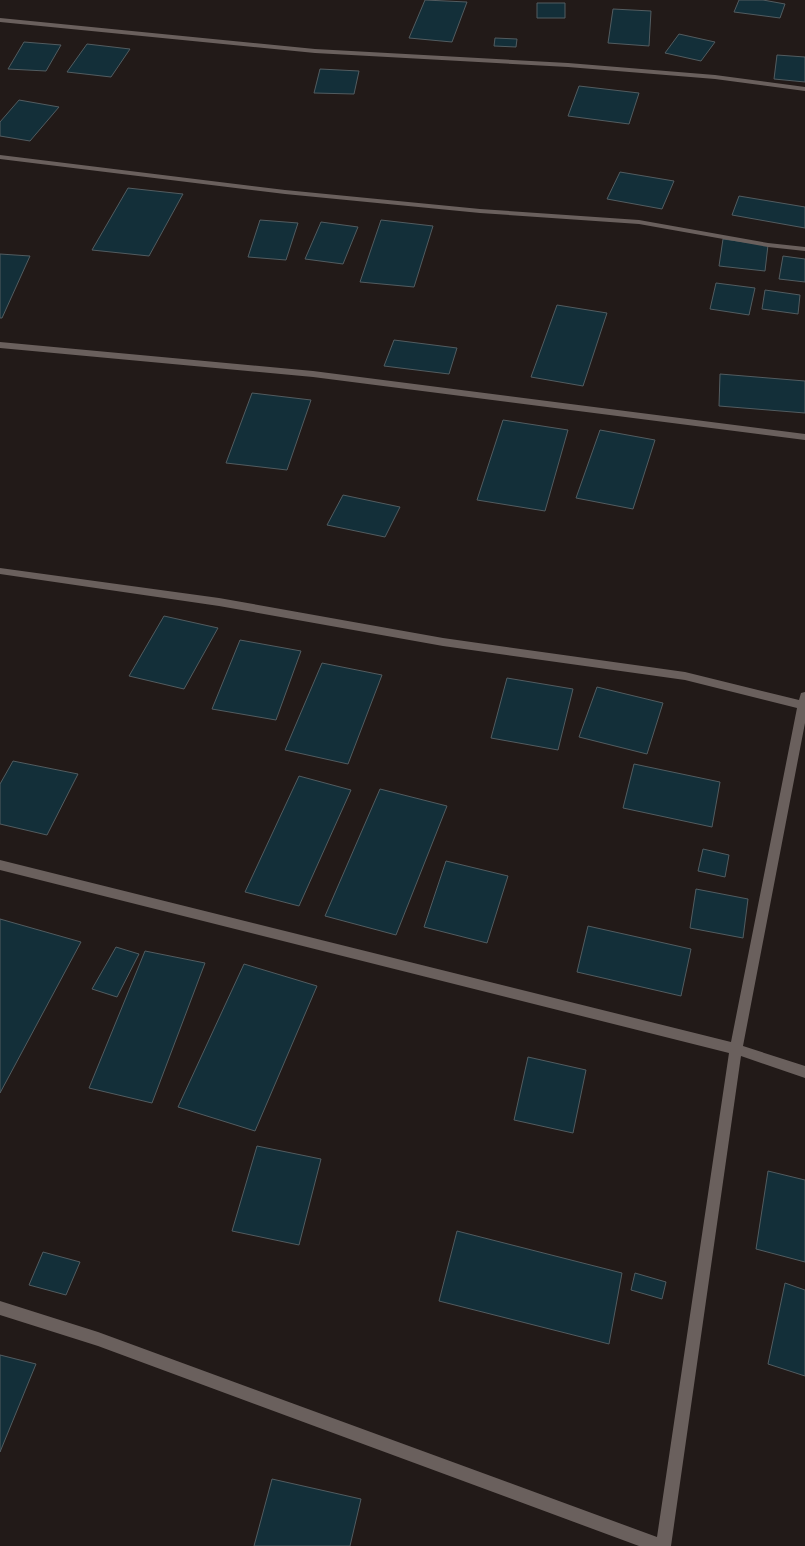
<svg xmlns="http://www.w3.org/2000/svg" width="805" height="1546" font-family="'PT Sans',sans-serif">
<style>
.building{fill:#132f39;stroke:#525c60}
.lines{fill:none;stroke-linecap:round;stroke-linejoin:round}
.minor{fill:#6a605d;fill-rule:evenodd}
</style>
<rect width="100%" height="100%" fill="#221a18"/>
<path class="building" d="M425,0L467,2L452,42L409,38Z
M739,0H763L785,4L780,18L734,12Z
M537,3H565V18H537Z
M613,9L651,11L649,46L608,43Z
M679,34L715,42L701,61L665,53Z
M495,38L517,39L516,47L494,46Z
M24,42L61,45L46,71L8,69Z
M87,44L130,49L111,77L67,72Z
M777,55L805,57V82L774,79Z
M320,69L359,71L354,94L314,93Z
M579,86L639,93L629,124L568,116Z
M19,100L59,107L30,141L0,136V122Z
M620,172L674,181L662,209L607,199Z
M128,188L183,194L149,256L92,250Z
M739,196L805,207V228L732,215Z
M260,220L298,223L286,260L248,257Z
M381,220L433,226L414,287L360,282Z
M321,222L358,227L343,264L305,259Z
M723,239L768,245L765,271L719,266Z
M0,254L30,256L2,318H0Z
M783,256L805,259V282L779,279Z
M716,283L755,288L749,315L710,309Z
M765,290L800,295L798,314L762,309Z
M557,305L607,313L583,386L531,377Z
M394,340L457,348L449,374L384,366Z
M720,374L805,381V413L719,406Z
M252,393L311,400L287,470L226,463Z
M503,420L568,430L545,511L477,500Z
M600,430L655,440L633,509L576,498Z
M343,495L400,507L385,537L327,525Z
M164,616L218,628L184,689L129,676Z
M240,640L301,651L276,720L212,709Z
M322,663L382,675L348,764L285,750Z
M507,678L573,689L558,750L491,738Z
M597,687L663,703L647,754L579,737Z
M13,761L78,774L47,835L0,824V784Z
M634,764L720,782L712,827L623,808Z
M299,776L351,790L299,906L245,892Z
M380,789L447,806L396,935L325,916Z
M703,849L729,855L725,877L698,871Z
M446,861L508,876L487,943L424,927Z
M696,889L748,899L743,938L690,928Z
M0,919L81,942L0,1093Z
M588,926L691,949L681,996L577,972Z
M116,947L139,954L117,997L92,989Z
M145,951L205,963L152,1103L89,1088Z
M244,964L317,986L255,1131L178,1107Z
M528,1057L586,1070L573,1133L514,1120Z
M257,1146L321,1159L299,1245L232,1231Z
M768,1171L805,1180V1262L756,1249Z
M457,1231L622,1273L609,1344L439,1301Z
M43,1252L80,1262L66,1295L29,1285Z
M635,1273L666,1282L662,1299L631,1290Z
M785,1283L805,1290V1376L768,1364Z
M0,1355L36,1364L0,1452Z
M272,1479L361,1499L350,1546H254Z"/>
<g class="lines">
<path class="minor" d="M0,18L315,49L568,63L715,75L805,87V91L715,79L568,67L315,53L0,22Z
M0,155L285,190L480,209L639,220L768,243L805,247V251L768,247L639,224L480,213L285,194L0,159Z
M0,342L313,371L805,434V440L313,377L0,348Z
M0,568L219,598L443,638L685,672L799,700L801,693L805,692V723L743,1046L805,1066V1078L741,1056L671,1546H639L98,1346L0,1315V1301L98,1332L657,1537L729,1053L0,870V860L731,1042L797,708L685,680L443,646L219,606L0,574Z"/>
</g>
</svg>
